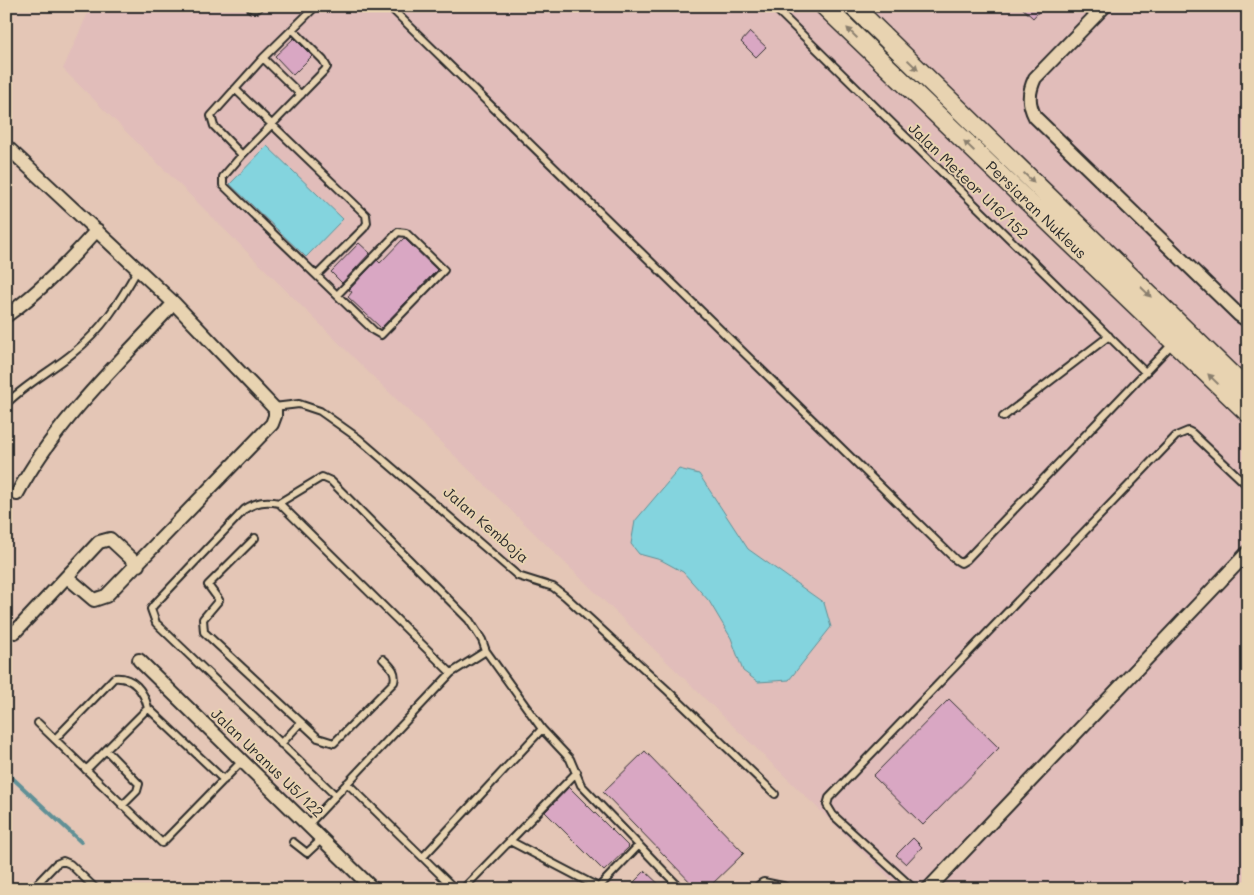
<svg xmlns="http://www.w3.org/2000/svg" width="1254" height="895" font-family="Mali,sans-serif">
<style>
.built{fill:#e1bdba}
.water{fill:#84d4de;stroke:#609096}
.lines{fill:none;stroke-linecap:round;stroke-linejoin:round}
.stream{stroke:#609096;stroke-width:4}
.building{fill:#d9a7c3;stroke:#2b2b2b}
.lane-casing{stroke:#2b2b2b;stroke-width:10}
.street-casing{stroke:#2b2b2b;stroke-width:16}
.secondary-casing{stroke:#2b2b2b;stroke-width:21}
.lane{stroke:#e8d3b1;stroke-width:6}
.street{stroke:#e8d3b1;stroke-width:12}
.secondary{stroke:#e8d3b1;stroke-width:18}
.oneway{fill:#8a7f6e}
.labels{text-anchor:middle;stroke-width:4;stroke-linejoin:round;paint-order:stroke}
.street-label{font-size:15px;fill:#2b2b2b;stroke:#e8d3b1}
</style>
<rect width="100%" height="100%" fill="#e4c6b6"/>
<filter id="ink" filterUnits="userSpaceOnUse"><feTurbulence type="fractalNoise" baseFrequency=".02" numOctaves="2"/><feDisplacementMap in="SourceGraphic" scale="10" xChannelSelector="R" yChannelSelector="G"/><feConvolveMatrix kernelMatrix="1 2 1 2 8 2 1 2 1" color-interpolation-filters="sRGB"/></filter>
<g filter="url(#ink)">
<path class="built" d="M91,6H1248V889H901L359,363L63,69Z"/>
<path class="water" d="M267,146L343,219L306,257L230,184Z
M679,469L699,474L748,549L824,603L831,627L789,680L758,682L743,671L731,638L709,601L683,572L661,560L639,554L631,544L635,521Z"/>
<g class="lines">
<path class="stream" d="M6,772L81,842"/>
</g>
<path class="building" d="M1020,6H1044L1033,18Z
M750,32L766,47L756,57L741,42Z
M294,38L312,56L293,75L275,56Z
M404,238L437,270L381,328L348,297L352,292L349,290L377,260L380,263Z
M359,243L370,253L342,283L331,272Z
M949,699L999,748L923,825L873,776Z
M645,751L744,853L707,889H697L603,792Z
M569,787L629,847L604,871L545,812Z
M913,838L922,847L906,864L896,855Z
M645,871L664,889H627Z"/>
<g class="lines">
<g class="lane-casing">
<path id="lane" d="M389,6L956,560L961,563L966,560L1173,343
M773,6L1146,373
M293,30L323,60L327,67L325,70L242,155L223,177V185L374,331L381,335L444,270L406,233L398,232L337,295
M263,58L301,95
M235,89L366,215L367,223L364,228L317,275
M242,155L214,126L211,116L263,58L316,6
M6,404C26,384 51,371 73,353C102,330 120,301 138,269
M274,407L299,404L320,411L358,438L518,576L553,587L565,596L667,690L775,794
M1003,417L1109,336
M279,503L322,477L331,481L469,620L482,640L486,651L451,673L308,825
M255,538L208,585L219,600L203,619L204,632L318,738L334,743L394,682C397,671 390,666 383,659
M486,651L542,729L570,759L581,785L681,889
M38,723L162,843L242,761
M55,739L114,678C133,676 144,691 148,708
M281,744L301,722
M106,750L139,784L137,791L122,806
M86,770L148,708L224,780
M347,783L455,889
M335,795L156,623L151,609L154,605L245,509C257,502 265,500 279,503L451,673
M510,841L598,887
M293,842L307,853L322,839
M423,857L542,729
M32,889L56,864L63,861L70,864L96,889
M463,889L577,772
M597,889L639,845
M914,889L833,815L827,805L829,798L1176,436L1188,431L1192,433L1248,486"/>
</g>
<g class="street-casing">
<path id="street" d="M253,6H256
M1105,6L1035,78C1028,93 1028,103 1035,117L1239,315L1248,321
M6,146L174,303L275,409V416L272,424L106,596L94,600L67,577
M6,316C40,292 70,260 97,230
M17,494C56,421 118,364 174,303
M15,632L99,542L110,539L138,565
M139,660L373,889
M759,889L764,885L783,889
M928,889L1248,552"/>
</g>
<g class="secondary-casing">
<path id="secondary" d="M824,6L1248,413
M853,6L1248,391"/>
</g>
<use href="#lane" class="lane"/>
<use href="#street" class="street"/>
<use href="#secondary" class="secondary"/>
</g>
<defs><path id="oneway-solid" d="M-6-.8H1V-3.2L6.5 0L1 3.2V.8H-6Z" transform="scale(1.25)"/></defs>
<g class="oneway">
<use href="#oneway-solid" transform="translate(852 33) rotate(-136)"/>
<use href="#oneway-solid" transform="translate(913 65) rotate(44)"/>
<use href="#oneway-solid" transform="translate(969 146) rotate(-136)"/>
<use href="#oneway-solid" transform="translate(1029 178) rotate(44)"/>
<use href="#oneway-solid" transform="translate(1146 292) rotate(44)"/>
<use href="#oneway-solid" transform="translate(1213 379) rotate(-136)"/>
</g>
</g>
<g class="labels">
<g class="street-label">
<text transform="translate(968 181) rotate(44)" y="5">Jalan Meteor U16/152</text>
<text transform="translate(1036 210) rotate(44)" y="5">Persiaran Nukleus</text>
<text transform="translate(486 525) rotate(41)" y="5">Jalan Kemboja</text>
<text transform="translate(267 763) rotate(44)" y="5">Jalan Uranus U5/122</text>
</g>
</g>
<rect width="1254" height="895" fill="none" stroke="#e8d3b1" stroke-width="25"/>
<rect x="12" y="12" width="1229" height="870" fill="none" stroke="#2b2b2b" stroke-width="2" filter="url(#ink)"/>
</svg>
